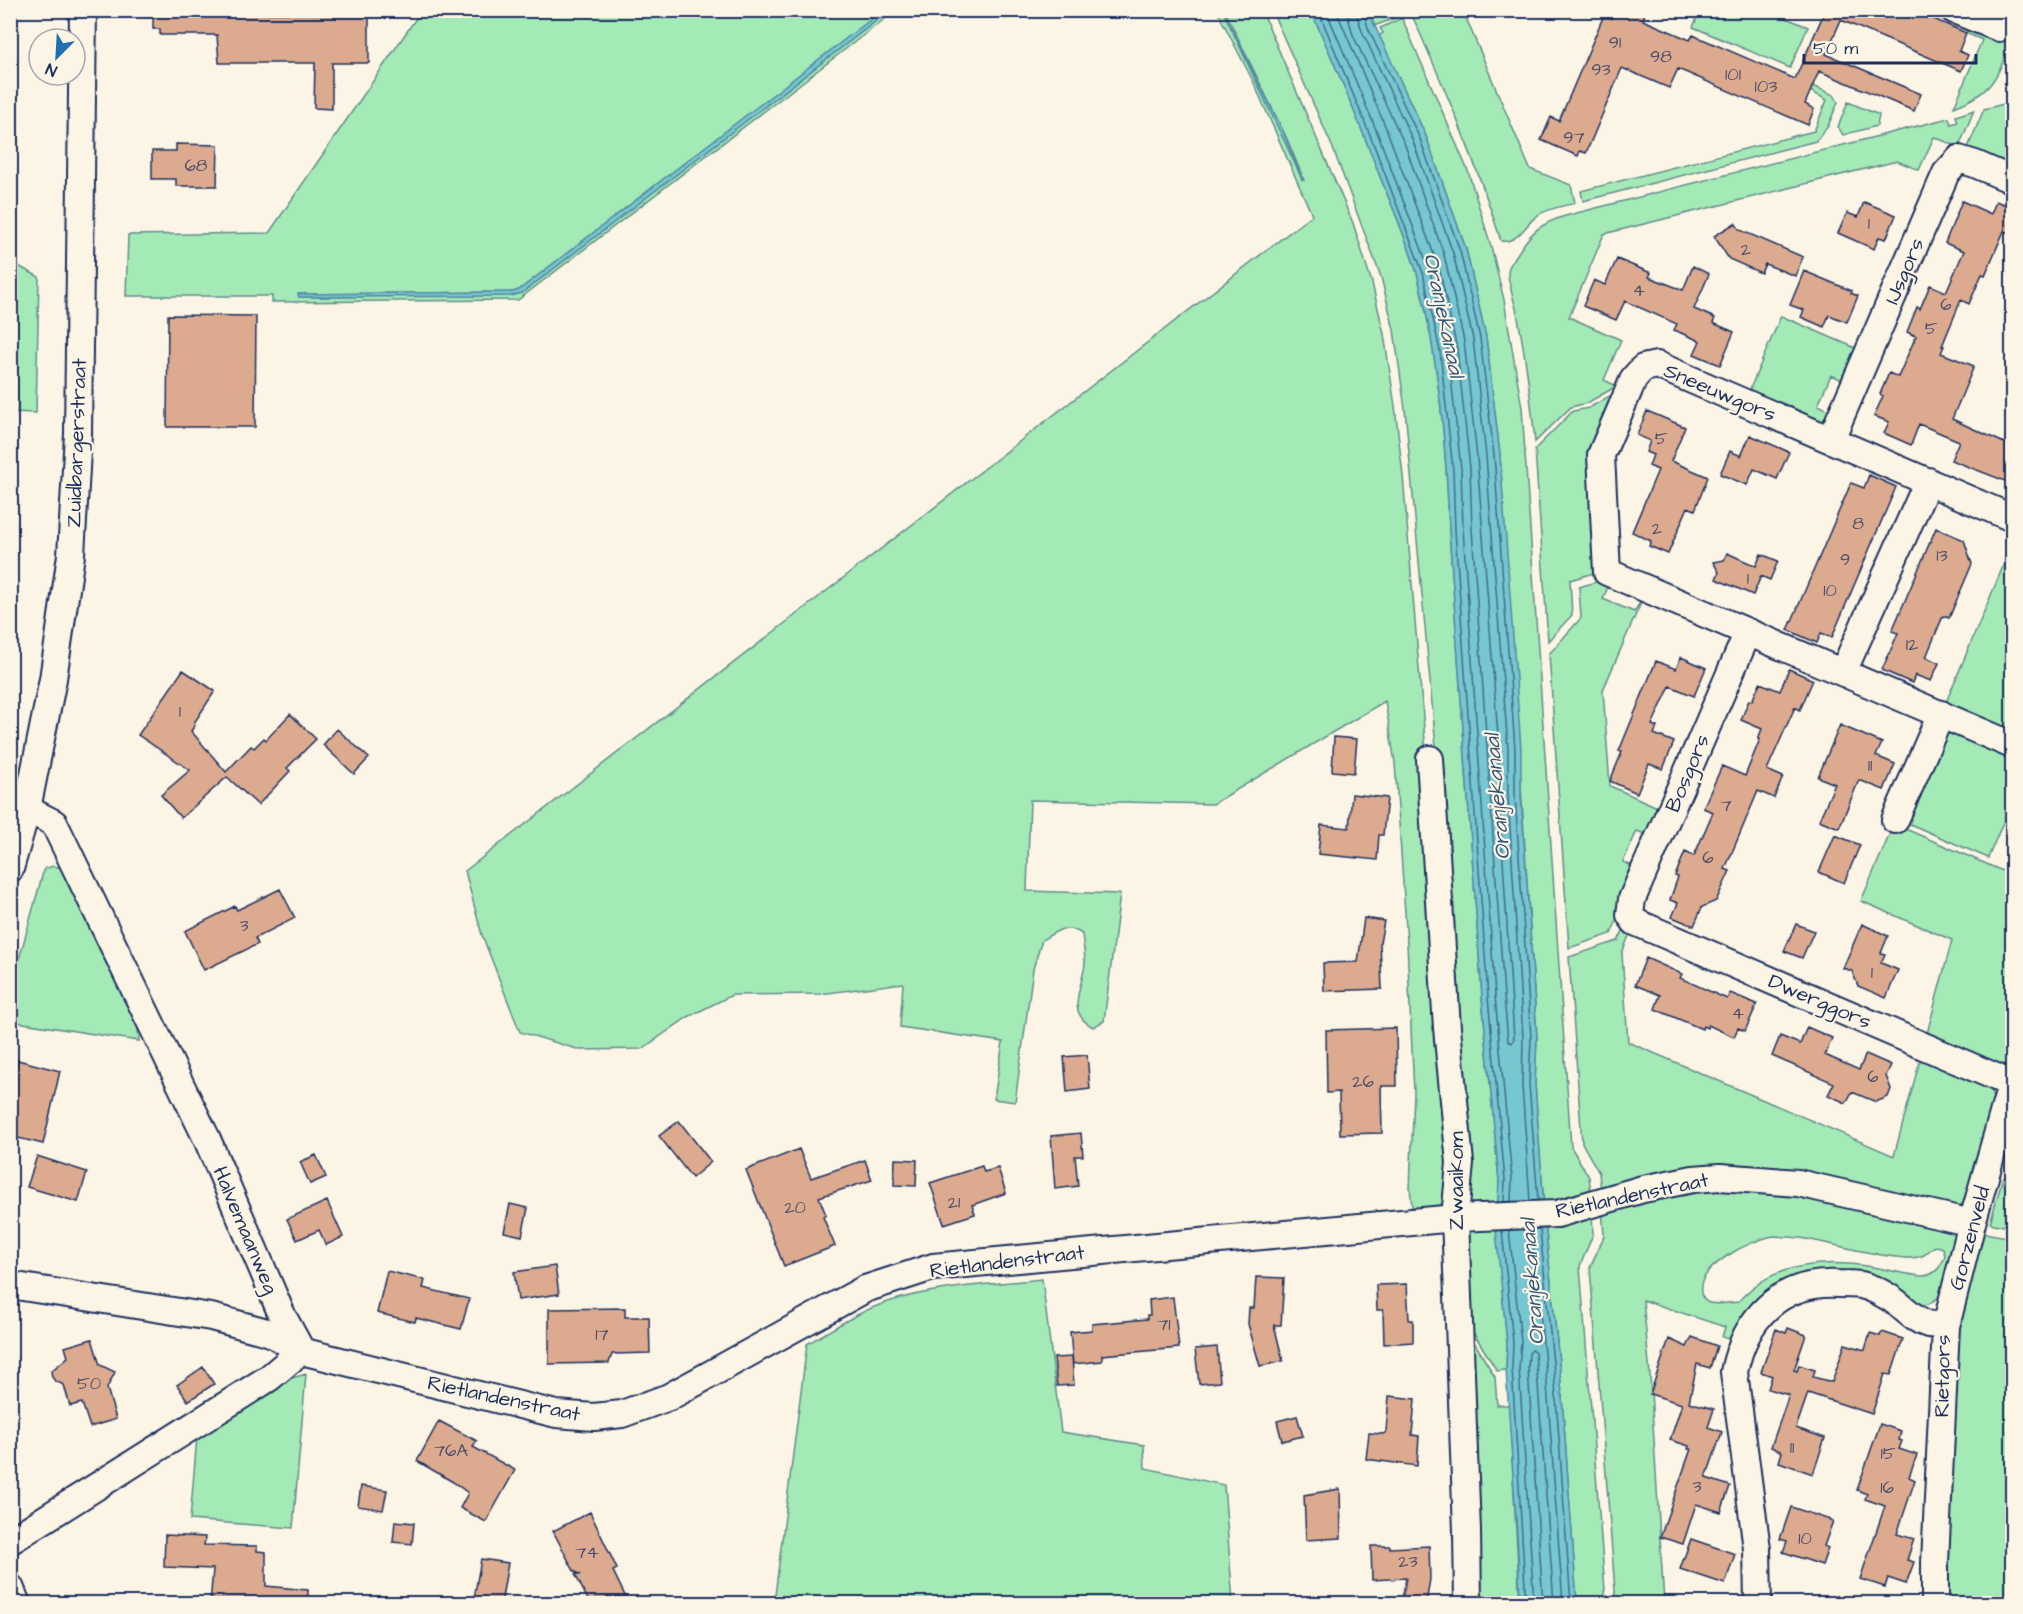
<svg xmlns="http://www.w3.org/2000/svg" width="2023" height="1614" font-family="'Architects Daughter',sans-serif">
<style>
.green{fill:#a4eab7;stroke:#608c8a;stroke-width:1.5;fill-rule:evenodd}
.water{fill:#77c7d1;stroke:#528aa3;stroke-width:1.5}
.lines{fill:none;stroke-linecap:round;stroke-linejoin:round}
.shore{stroke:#406c8c;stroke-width:1.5}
.building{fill:#dcaa8f;stroke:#1b2f5e;stroke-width:1.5}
.minor-casing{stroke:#1b2f5e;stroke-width:30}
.minor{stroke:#fcf5e5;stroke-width:26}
.labels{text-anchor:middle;stroke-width:4.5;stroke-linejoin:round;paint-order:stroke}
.number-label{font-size:18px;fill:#4b4e6a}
.street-label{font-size:21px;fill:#1b2f5e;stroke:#fcf5e5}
.water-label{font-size:22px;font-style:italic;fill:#32557b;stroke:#fcf5e5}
</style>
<rect width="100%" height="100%" fill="#fcf5e5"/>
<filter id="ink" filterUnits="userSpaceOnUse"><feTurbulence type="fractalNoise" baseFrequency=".0167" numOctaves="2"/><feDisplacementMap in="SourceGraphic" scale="12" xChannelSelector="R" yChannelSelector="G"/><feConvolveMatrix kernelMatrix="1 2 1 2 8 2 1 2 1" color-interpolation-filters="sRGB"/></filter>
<g filter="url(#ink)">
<path class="green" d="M1789,10L1786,18L1808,27L1790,68L1693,27L1700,11Z
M421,11H883L519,290L513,292L299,294V297L511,296L522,293L889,11H895L518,300L272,302V296H126L128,235L269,233Z
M1217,11H1223L1286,141L1302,180H1304L1287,139L1225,11H1262L1353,223L1372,283L1384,334L1395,406L1403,476L1429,789L1452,1117L1448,1198L1437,1209L1413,1215L1410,1188L1414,1093L1407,943L1395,763L1385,701L1213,804L1030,800L1027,891L1120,894L1104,1021L1093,1027C1064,1012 1083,987 1085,963C1085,954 1083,943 1082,934C1065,923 1057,931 1042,940L1033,969L1015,1102L994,1099L1003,1042L900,1027L903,983L820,994L732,995L688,1017L642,1049L580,1050L520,1032L482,935L465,871L1312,215L1253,81Z
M1272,11H1311C1336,66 1359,122 1381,179C1394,211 1409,244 1418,277C1439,360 1446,444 1449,530L1482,997L1499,1181L1498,1211L1468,1205L1437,758L1405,409L1394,330L1381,277L1332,146Z
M1368,11H1399L1401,16L1374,26Z
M1410,11H1463L1530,169L1571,185L1575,203C1564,206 1549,208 1538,215C1526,223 1518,244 1501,241C1476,161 1444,86 1410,11Z
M1402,18L1468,171L1491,246L1504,300L1522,408L1571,1147L1589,1177L1591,1194L1544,1207L1535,1084L1537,1038L1500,455L1486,337L1466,249L1426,136L1379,36L1383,33L1380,28Z
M1970,24L2011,42C1996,78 1994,92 1954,107L1982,40L1966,33Z
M1813,86L1834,95L1838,102L1828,126L1816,141L1583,201L1581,191L1814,131L1827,100L1810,91Z
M1848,102L1879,115L1877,126L1843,135L1838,127Z
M2012,102V170L1967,150L1984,109Z
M1974,110L1959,147L1934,137L1919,170L1897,161L1604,234L1569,317L1621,340L1604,380L1617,386L1587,403L1571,407L1535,442C1531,400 1526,359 1518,318C1516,305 1508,285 1508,272C1508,266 1513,261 1516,256C1530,233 1539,224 1565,216L1949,118L1951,124L1958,122L1956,116Z
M11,262L39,277L36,413L11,412Z
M1781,316L1860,350L1847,382L1831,375L1818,405L1834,412C1830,418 1827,422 1820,424L1747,396Z
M1613,394L1616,395L1601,571L1570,580L1572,615L1548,641L1535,449L1573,411L1589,408Z
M2012,545V736L1944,707Z
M1602,580L1609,584L1603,599L1634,612L1643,598L1603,690L1610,786L1664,810L1652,837L1637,831L1623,862L1639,869L1611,934L1569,948L1549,654L1581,618L1579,587Z
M1944,726L2012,756V801L1988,858L1903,821Z
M1894,824L2012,875V1056L2005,1064L2000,1066L1926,1037L1952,940L1861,901Z
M53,866L63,868L136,1003L139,1041L11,1021L10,992L44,869Z
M1624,929L1631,931L1622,953L1628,1042L1894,1156L1921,1056L1986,1084L1991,1090L1994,1104L1964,1203L1956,1207L1839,1184L1601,1191L1599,1173L1582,1143L1569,957L1618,941Z
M2003,1177L2012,1180V1228L1990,1223Z
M1703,1186L1795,1194L1957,1232L1946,1288L1940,1296L1929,1304L1919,1305L1829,1276L1734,1341L1722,1337L1725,1327L1643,1300L1650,1375L1664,1603H1616L1590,1268L1604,1236L1602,1209ZM1774,1236C1785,1237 1796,1237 1806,1239C1839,1245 1872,1256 1906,1258C1912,1258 1919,1258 1924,1255C1932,1250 1932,1243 1943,1248L1945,1256C1941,1266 1936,1275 1923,1276C1913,1276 1889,1270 1878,1268C1829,1259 1772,1261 1738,1302C1729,1303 1718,1305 1710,1303C1705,1302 1702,1297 1701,1293C1696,1266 1753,1239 1774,1236Z
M1592,1212L1593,1234L1580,1266L1606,1603H1577L1561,1383L1545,1222Z
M1496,1223L1507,1343L1506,1370L1497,1371L1471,1329L1466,1238L1472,1228Z
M1980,1232L2012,1238V1603L1944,1604L1954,1380L1961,1308Z
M1042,1279L1061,1432L1144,1445L1145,1468L1224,1485L1233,1603H774L807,1344C833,1329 859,1311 888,1302C933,1287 994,1284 1042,1279Z
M1467,1330L1495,1377L1497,1405H1509L1520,1603H1472Z
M306,1374L293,1528L190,1520L197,1437L285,1380Z"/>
<path class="water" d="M883,10L889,11L522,293L511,296L299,297L298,294L513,292L519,290Z
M1223,11L1282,129L1303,181Z
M1311,11H1368L1426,136L1466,249L1486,337L1500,455L1521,749V795L1537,1038L1535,1084L1545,1222L1561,1383L1577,1603H1520L1518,1549L1506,1369L1507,1343L1496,1231L1499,1181L1482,997L1449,530C1446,444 1439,360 1418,277C1409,244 1394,211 1381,179C1359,122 1336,66 1311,11Z"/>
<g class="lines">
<path class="shore" d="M1318,10L1370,135L1423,273L1440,351L1453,470L1455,530L1488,997L1505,1180L1504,1202
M1326,10L1377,132L1430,271L1448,350L1461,469L1463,529L1495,996L1512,1179L1511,1202
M1336,10L1386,128L1439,268L1457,349L1470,468L1472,529L1504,996L1508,1041L1512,1043L1514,1038L1499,796V750L1477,457L1464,341L1444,255L1405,145L1353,35L1346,10
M1355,10L1362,31L1413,141L1453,253L1473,339L1486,456L1508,749V796L1523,1038L1522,1085L1530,1201
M1363,10L1368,28L1420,139L1460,251L1480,338L1494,455L1515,749V795L1531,1038L1529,1084L1538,1200
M1532,1229L1547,1384L1563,1604
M1540,1229L1555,1384L1571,1604
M1502,1230L1513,1343L1512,1368L1526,1604
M1509,1230L1521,1342L1519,1368L1534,1604
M1543,1604L1528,1368L1529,1353L1532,1350L1535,1353L1538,1385L1554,1604"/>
</g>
<path class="building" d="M153,10H182V12L369,14V63H332V109L314,108L315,63H219L217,35H160V29H153Z
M1615,10H1646L1643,20L1690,40L1693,35L1795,79L1824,13L1818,10H1913L1966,33L1959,51L1968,55L1961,71L1841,20L1826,54L1921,94L1914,111L1819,71L1805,104L1814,109L1808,125L1678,69L1669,88L1622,68L1586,153L1580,151L1578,156L1541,140L1551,117L1559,121L1604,15L1612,18Z
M176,144L218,145L217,186H176V179H152V151H176Z
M1962,201L1991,214L1996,201L2013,208V234L2004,231L1985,275L1982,274L1969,304L1961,300L1942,346H1944L1941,353L1974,366L1952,419L2013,447V484L1951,460L1959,441L1919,424L1911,445L1884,433L1889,422L1874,416L1883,396L1880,394L1889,373L1898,377L1916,336L1907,332L1917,307L1920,309L1930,285L1946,292L1964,251L1945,243Z
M1864,202L1896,215L1886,239L1879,237L1874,249L1838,233L1847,213L1858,217Z
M1735,223L1740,230L1803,257L1795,276L1765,264L1761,273L1729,259L1714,236Z
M1617,259L1651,273L1649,277L1683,290L1693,266L1709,274L1694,309L1715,318L1713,323L1734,332L1720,365L1694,354L1700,341L1674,330L1677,324L1625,301L1616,320L1583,306L1594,280L1605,285Z
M1804,271L1852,291L1851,293L1858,296L1847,322L1829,315L1824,327L1801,317L1804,310L1790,305Z
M168,315L256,316L255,427H167Z
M1647,411L1685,427L1671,461L1708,477L1695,510L1688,507L1668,554L1649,546L1651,541L1632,532L1658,470L1649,466L1653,455L1646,452L1650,441L1637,435Z
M1750,435L1789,452L1777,479L1754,469L1747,485L1720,474L1730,451L1741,456Z
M1869,475L1896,487L1832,637L1821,633L1817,643L1788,630L1851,483L1864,488Z
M1936,528L1964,540L1972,564L1949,618L1943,616L1926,657L1939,663L1931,681L1915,675L1912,683L1882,670L1898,633L1892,631Z
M1727,553L1756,566L1761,554L1778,561L1770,580L1761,576L1753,595L1716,579L1719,572L1713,562L1724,560Z
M1681,657L1706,668L1694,696L1670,686L1652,725L1657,727L1654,734L1674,742L1663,769L1649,764L1637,793L1610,781L1622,752L1619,751L1656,661L1676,669Z
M1789,669L1813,680L1800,710L1795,707L1767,770L1783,777L1774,798L1758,791L1725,869L1730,871L1716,901L1702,907L1694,926L1672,917L1678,903L1670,900L1678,877L1675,876L1685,852L1694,856L1713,812L1703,808L1722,766L1745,776L1760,739H1758L1762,729L1741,720L1749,700L1752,701L1760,683L1780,691Z
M183,670L215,691L194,723L195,725L191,731L226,772L251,746L254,748L264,738L266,740L290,714L316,739L287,768L290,771L258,805L227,777L181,818L161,795L190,770L138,735Z
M1840,725L1882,743L1876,756L1895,764L1884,790L1859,780L1839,828L1819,820L1835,784L1818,777Z
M337,729L369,758L354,774L323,745Z
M1334,737L1357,739L1354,773L1332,771Z
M1352,794L1387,798L1383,835H1379L1377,860L1318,854L1321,825L1349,828Z
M1835,835L1860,845L1844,883L1819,872Z
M280,889L295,918L255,938L258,944L204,970L185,931L235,906L237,910Z
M1364,918L1384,921L1380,943L1382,989L1324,991L1323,963L1358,962Z
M1796,924L1814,931L1802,958L1784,951Z
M1862,924L1888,936L1881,953L1885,954L1881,963L1898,970L1886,998L1858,986L1852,971L1843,968Z
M1646,958L1682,974L1680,978L1727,999L1730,993L1757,1004L1745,1031L1738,1028L1734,1037L1708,1025L1707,1028L1703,1026L1702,1029L1655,1009L1660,995L1635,985Z
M1807,1027L1832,1038L1825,1055L1859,1070L1866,1054L1891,1065L1886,1076L1891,1089L1888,1097L1876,1102L1852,1092L1846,1103L1828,1095L1834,1083L1772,1056L1780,1036L1800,1044Z
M1396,1028L1397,1086H1381L1382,1133L1340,1134L1339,1092L1327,1093L1326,1030Z
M1087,1055L1090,1089L1067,1092L1064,1057Z
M18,1060L60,1071L43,1144L10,1136V1090Z
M679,1121L711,1162L692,1178L659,1136Z
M1081,1133L1083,1156H1075L1078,1186L1055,1189L1051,1136Z
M799,1149L811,1178L865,1160L872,1180L819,1197L826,1215L823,1217L835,1246L784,1266L746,1170Z
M316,1155L326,1177L310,1184L300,1162Z
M37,1156L87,1172L78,1202L27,1187Z
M895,1159L917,1160L916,1186L894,1185Z
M982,1166L984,1172L998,1168L1006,1193L972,1205L975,1214L944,1224L930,1183Z
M327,1201L343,1237L326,1245L319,1230L297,1240L287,1219Z
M510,1204L528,1208L522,1236L504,1232Z
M555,1266L559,1294L518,1300L514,1272Z
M387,1271L425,1280L423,1288L469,1299L461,1329L416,1318L415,1322L377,1313Z
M1256,1277L1284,1278L1281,1325H1274L1283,1361L1260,1366L1248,1324L1249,1308H1254Z
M1407,1284L1409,1320H1413V1342L1384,1344L1383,1310H1377L1376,1285Z
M1173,1297L1179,1348L1102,1355V1361L1073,1364L1070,1332L1092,1330V1324L1147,1319V1315H1150L1149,1300Z
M625,1308V1317H649L650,1353L612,1354L609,1363L549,1364V1309Z
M1788,1328L1806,1335L1794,1370L1797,1371L1799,1365L1815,1370L1813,1377L1832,1382L1845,1344L1865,1350L1870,1333L1880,1336L1882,1332L1903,1339L1891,1375L1885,1374L1872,1414L1808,1393L1796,1428L1825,1438L1813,1474L1779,1462L1782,1452L1771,1447L1789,1395L1768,1389L1772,1376L1761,1372L1776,1329L1786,1333Z
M1692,1337L1717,1346L1710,1368L1697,1364L1689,1402L1714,1409L1708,1427L1722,1432L1706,1478L1730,1486L1721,1512L1696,1504L1683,1544L1660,1537L1691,1449H1688L1689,1446L1670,1440L1682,1404L1650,1394L1669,1339L1687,1347Z
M92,1339L100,1365L115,1372L107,1388L116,1419L90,1427L82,1403L70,1406L64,1385L55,1381L52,1377L51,1371L68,1357L65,1347Z
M1217,1347L1220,1382L1199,1384L1195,1349Z
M1072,1357L1074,1385L1057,1386L1054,1358Z
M203,1367L214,1384L188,1401L177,1385Z
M1389,1396L1415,1399L1412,1435L1419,1436L1417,1466L1366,1459L1369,1433L1383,1434L1386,1432Z
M1297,1416L1303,1436L1282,1441L1277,1421Z
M439,1421L477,1441L473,1447L515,1470L486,1522L460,1508L468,1493L453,1482L417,1461Z
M1880,1424L1901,1431L1899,1440L1902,1441L1899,1449L1917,1455L1909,1477L1915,1480L1897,1534L1914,1539L1907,1560L1914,1562L1906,1584L1888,1578L1885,1587L1860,1579L1885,1506L1865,1499L1867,1494L1857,1490Z
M361,1486L387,1490L383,1510L358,1506Z
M1340,1489L1341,1538L1306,1540L1304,1495Z
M1791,1507L1833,1521L1824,1546L1828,1548L1822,1565L1783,1552L1787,1541L1780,1539Z
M590,1512L617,1569L613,1571L629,1604H590L575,1574L581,1575L574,1571L553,1531Z
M395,1521L414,1523L412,1544L393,1542Z
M165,1535L205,1537L204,1545L257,1546V1551L266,1552V1586L308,1590V1604H210L213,1569L164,1567Z
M1691,1539L1735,1554L1725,1584L1680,1569Z
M1371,1546H1390V1548L1429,1546L1430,1579L1426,1604H1401L1406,1578L1372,1580Z
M481,1559L508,1563L501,1604H473Z"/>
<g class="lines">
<g class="minor-casing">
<path id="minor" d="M1954,10L1999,28L2012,24
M1831,439L1946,173L1959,159L1975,164L2012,180
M2012,518L1657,365L1643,368L1634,378L1601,455L1607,572L2012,745
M1748,632L1632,899L1630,915L1635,922L2012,1084
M1843,672L1928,481
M1430,759L1447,1028L1460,1163L1455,1218L1467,1531L1468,1604
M27,809L54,823L207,1139L282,1315L301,1350
M1895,820L1941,714
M10,869L27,809L53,679L71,555L78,434L83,10
M10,1285L211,1317L271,1333L301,1351L556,1414L594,1417L622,1414L669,1397L865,1289L933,1267L1455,1218L1557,1214L1643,1189L1693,1179L1720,1177L1798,1183L1972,1223
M10,1541L269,1378L301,1351
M10,1587L17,1604
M1758,1604L1757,1549L1734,1372C1745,1318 1780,1281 1838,1284C1845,1284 1854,1284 1861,1285C1870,1287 1882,1293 1890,1298C1903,1306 1913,1320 1928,1324C1934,1325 1940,1325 1946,1326
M1935,1604V1563L1946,1326L1972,1223L2012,1082"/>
</g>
<use href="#minor" class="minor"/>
</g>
</g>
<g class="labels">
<g class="number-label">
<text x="1615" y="48">91</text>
<text x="1661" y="62">98</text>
<text x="1601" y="75">93</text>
<text x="1733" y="80">101</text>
<text x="1766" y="92">103</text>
<text x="1574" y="143">97</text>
<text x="196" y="171">68</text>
<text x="1869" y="229">1</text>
<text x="1746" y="255">2</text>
<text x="1639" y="296">4</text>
<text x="1946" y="310">6</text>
<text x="1931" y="334">5</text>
<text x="1661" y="444">5</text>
<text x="1858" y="529">8</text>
<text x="1657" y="534">2</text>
<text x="1942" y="561">13</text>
<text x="1845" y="565">9</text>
<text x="1748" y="584">1</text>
<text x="1830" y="596">10</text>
<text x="1912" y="650">12</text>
<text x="180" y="717">1</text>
<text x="1870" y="771">11</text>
<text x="1726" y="811">7</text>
<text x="1708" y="863">6</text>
<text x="244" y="931">3</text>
<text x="1872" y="978">1</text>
<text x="1738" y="1019">4</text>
<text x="1873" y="1082">6</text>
<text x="1363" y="1087">26</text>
<text x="954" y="1208">21</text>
<text x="795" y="1213">20</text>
<text x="1164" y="1330">71</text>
<text x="602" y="1340">17</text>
<text x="89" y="1389">50</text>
<text x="1792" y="1453">11</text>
<text x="451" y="1456">76A</text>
<text x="1888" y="1459">15</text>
<text x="1697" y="1492">3</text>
<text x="1887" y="1493">16</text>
<text x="1805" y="1544">10</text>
<text x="587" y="1558">74</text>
<text x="1408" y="1567">23</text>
</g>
<g class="street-label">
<text transform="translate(1904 271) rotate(-67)" y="7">IJsgors</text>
<text transform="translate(1720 392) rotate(23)" y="7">Sneeuwgors</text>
<text transform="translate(76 443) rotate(-88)" y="7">Zuidbargerstraat</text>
<text transform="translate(1687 773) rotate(-67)" y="7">Bosgors</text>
<text transform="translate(1820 1001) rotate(23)" y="7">Dwerggors</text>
<text transform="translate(1456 1181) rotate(-90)" y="7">Zwaaikom</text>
<text transform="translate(1632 1195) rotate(-12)" y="7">Rietlandenstraat</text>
<text transform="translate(246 1230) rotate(67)" y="7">Halvemaanweg</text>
<text transform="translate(1969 1238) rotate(-75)" y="7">Gorzenveld</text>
<text transform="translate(1007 1261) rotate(-7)" y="7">Rietlandenstraat</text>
<text transform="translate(1942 1376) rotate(-89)" y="7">Rietgors</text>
<text transform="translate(504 1398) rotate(12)" y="7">Rietlandenstraat</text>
</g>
<g class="water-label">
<text transform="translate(1445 315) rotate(78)" y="8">Oranjekanaal</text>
<text transform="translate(1496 797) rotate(-95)" y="8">Oranjekanaal</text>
<text transform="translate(1531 1282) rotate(-94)" y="8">Oranjekanaal</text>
</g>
</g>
<rect width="2023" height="1614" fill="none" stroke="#fcf5e5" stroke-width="36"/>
<rect x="18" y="18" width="1987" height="1578" fill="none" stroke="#1b2f5e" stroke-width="2" filter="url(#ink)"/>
<g transform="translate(57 57) rotate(204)"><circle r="28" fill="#fcf5e5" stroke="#a2a6af" stroke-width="1.5"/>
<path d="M0-4.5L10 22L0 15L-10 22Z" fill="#1f6fb2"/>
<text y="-9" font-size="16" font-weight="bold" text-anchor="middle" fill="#1b2f5e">N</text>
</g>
<path d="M1804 54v9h172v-9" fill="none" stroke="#1b2f5e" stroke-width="3"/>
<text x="1813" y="54" font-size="18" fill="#1b2f5e" stroke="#fcf5e5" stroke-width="4.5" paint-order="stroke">50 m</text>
</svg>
